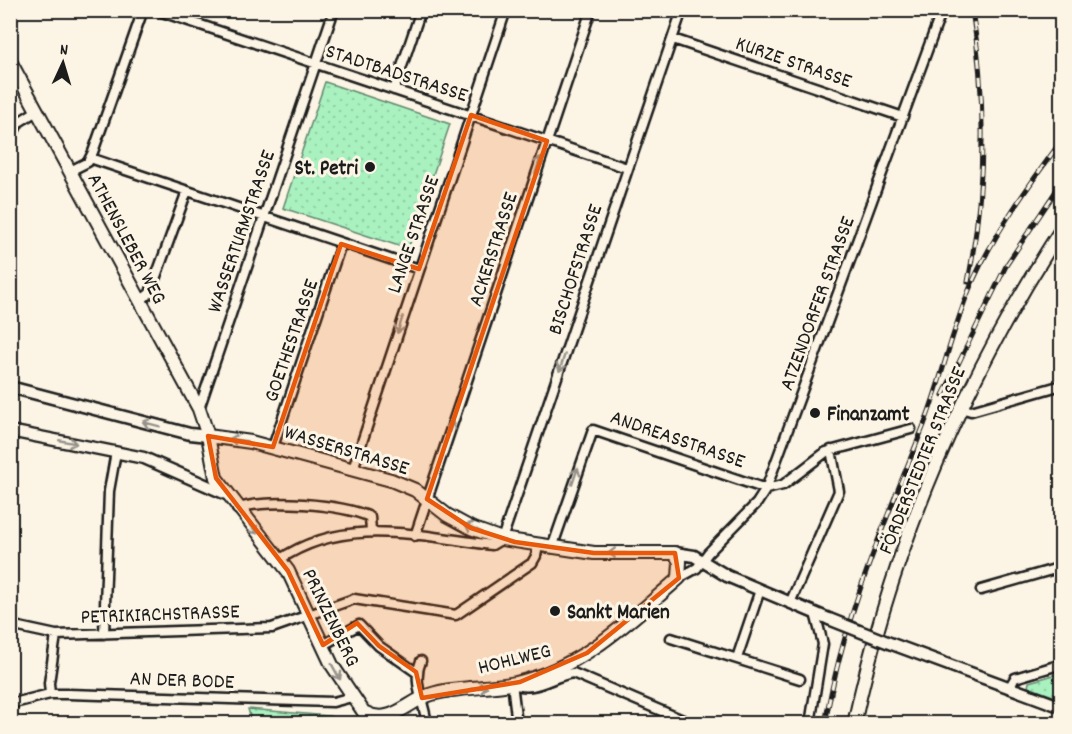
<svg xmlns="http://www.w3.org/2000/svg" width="1072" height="734" font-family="Dekko,sans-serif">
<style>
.grass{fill:url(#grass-dots);stroke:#62876e;stroke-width:1.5}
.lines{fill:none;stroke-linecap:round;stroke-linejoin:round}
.minor-casing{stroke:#1c1c1c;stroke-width:13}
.tertiary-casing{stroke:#1c1c1c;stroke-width:15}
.secondary-casing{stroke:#1c1c1c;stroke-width:16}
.minor{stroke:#fcf5e5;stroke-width:8}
.tertiary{stroke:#fcf5e5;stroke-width:10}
.secondary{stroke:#fcf5e5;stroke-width:12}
.rail-casing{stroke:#1c1c1c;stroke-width:5}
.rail{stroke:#fcf5e5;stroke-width:3;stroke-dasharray:9;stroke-linecap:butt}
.tertiary-bridge-casing{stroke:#1c1c1c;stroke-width:15;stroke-linecap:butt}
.tertiary-bridge{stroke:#fcf5e5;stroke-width:10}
.oneway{stroke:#97938b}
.marked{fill:#e8590c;fill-opacity:0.2;stroke:#e8590c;stroke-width:4.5;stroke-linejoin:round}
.poi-dot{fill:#1c1c1c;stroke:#fcf5e5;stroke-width:2}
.labels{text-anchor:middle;stroke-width:6;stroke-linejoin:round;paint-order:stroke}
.street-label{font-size:21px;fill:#1c1c1c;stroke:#fcf5e5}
.poi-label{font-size:21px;font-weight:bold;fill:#1c1c1c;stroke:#fcf5e5;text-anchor:start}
</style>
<defs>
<pattern id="grass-dots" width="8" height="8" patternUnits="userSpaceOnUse" patternTransform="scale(1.5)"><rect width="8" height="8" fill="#a9f2c0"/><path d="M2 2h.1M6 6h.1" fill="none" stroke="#91cfa4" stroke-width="1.8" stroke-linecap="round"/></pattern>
</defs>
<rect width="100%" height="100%" fill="#fcf5e5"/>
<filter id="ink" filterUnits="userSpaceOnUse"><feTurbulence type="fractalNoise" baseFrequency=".0167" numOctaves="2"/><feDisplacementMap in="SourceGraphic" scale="12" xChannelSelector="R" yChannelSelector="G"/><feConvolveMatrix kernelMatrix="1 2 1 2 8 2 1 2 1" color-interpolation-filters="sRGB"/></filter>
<g filter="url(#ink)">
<path class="grass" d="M325,82L450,124L408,249L283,208Z
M1061,673V699L1028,687L1029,682Z
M248,709L329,716L354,723H252Z"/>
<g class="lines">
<g class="minor-casing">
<path id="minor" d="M156,10L627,168
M673,39L903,117
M394,90L421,10
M10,139L19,122L38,110
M90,158L419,269
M70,171L88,162L93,152L143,10
M140,301L150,293L187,191
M961,408L971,411L1062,385
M199,409L334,10
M273,447L341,244
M353,469L506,10
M237,509C266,498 341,504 370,517L371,531
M415,536L591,10
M552,548L593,430L766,489L783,485L826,452L911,429
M279,560C344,515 419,536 492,545L502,539L682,10
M679,578L697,568L708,553L757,503L766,489L942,10
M981,590L1062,567
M790,603L839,491L831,450
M10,625L56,635L272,628L354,599L456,615L532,563L536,556L538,546
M104,634L109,491L116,452
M671,638L800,679
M323,645L359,625L379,646L416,672
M737,658L760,590
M421,661C412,682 424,702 427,724
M512,683C534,694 551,676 573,673L692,724
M512,683L517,724
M1009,688L1015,678L1062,664
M50,694L49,683L56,635
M10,704L50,694H68L333,702L352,697
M810,724L823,644L815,613"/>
</g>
<g class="tertiary-casing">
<path id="tertiary" d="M10,387L190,434L208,436
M10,431L144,458L226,494
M675,553L694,556L727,576L829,619
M892,644L1062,707"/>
</g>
<g class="secondary-casing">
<path id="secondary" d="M10,61L199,409L208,436L216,478L288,571L332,665L369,720
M208,436L251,442L391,480L415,490L447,515L471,528L502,539L594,553H675L680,562L679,578L670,586C623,627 579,668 516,683C487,689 456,686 429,695C408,702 389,726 366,713
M854,724C892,547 964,379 1062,228"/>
</g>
<use href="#minor" class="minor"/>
<use href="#tertiary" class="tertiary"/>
<use href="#secondary" class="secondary"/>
<g class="rail-casing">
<path id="rail" d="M968,282C985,192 987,101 972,10
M943,395L1007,264L1062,182
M825,724C844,615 883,527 924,425C942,379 952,329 972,283C995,232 1029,185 1062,140"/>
</g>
<use href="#rail" class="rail"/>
<g class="tertiary-bridge-casing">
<path id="tertiary-bridge" d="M829,619L892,644"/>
</g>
<use href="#tertiary-bridge" class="tertiary-bridge"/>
</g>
<defs><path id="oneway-shaft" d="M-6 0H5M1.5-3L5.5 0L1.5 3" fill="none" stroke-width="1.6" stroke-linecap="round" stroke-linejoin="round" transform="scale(1.5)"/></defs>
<g class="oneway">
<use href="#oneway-shaft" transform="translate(538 165) rotate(-72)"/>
<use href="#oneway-shaft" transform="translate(400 325) rotate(108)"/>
<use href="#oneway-shaft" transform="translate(562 363) rotate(108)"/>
<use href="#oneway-shaft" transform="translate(151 424) rotate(-165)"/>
<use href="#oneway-shaft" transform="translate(450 430) rotate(-72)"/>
<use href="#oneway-shaft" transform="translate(238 440) rotate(-172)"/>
<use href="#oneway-shaft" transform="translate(68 442) rotate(11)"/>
<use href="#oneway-shaft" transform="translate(575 476) rotate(-71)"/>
<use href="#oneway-shaft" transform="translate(252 527) rotate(51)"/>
<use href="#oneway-shaft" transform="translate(473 528) rotate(-155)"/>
<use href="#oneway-shaft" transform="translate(617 553) rotate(-179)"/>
<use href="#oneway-shaft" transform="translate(336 672) rotate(61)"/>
<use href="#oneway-shaft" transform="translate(479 688) rotate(-7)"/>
</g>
</g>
<path class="marked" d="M471,115L547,141L427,499L471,528L515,542L594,553H675L679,578L587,653L520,682L422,698L416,672L379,646L357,623L323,645L288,571L216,478L208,436L273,447L341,244L419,269Z"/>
<g class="poi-dot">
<circle cx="370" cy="167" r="6"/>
<circle cx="815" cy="413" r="6"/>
<circle cx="555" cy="611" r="6"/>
</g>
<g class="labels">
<g class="street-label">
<text transform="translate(794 61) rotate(19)" y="7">KURZE STRASSE</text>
<text transform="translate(397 72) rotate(18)" y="7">STADTBADSTRASSE</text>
<text transform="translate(240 231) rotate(-71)" y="7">WASSERTURMSTRASSE</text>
<text transform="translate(412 234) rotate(-71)" y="7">LANGE STRASSE</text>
<text transform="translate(128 238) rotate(62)" y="7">ATHENSLEBER WEG</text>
<text transform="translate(492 249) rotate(-72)" y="7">ACKERSTRASSE</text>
<text transform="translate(574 269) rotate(-72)" y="7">BISCHOFSTRASSE</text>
<text transform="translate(816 303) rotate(-70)" y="7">ATZENDORFER STRASSE</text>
<text transform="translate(290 340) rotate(-71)" y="7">GOETHESTRASSE</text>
<text transform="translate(678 438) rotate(19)" y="7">ANDREASSTRASSE</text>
<text transform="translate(347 449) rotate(17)" y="7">WASSERSTRASSE</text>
<text transform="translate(921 460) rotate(-68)" y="7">FÖRDERSTEDTER STRASSE</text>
<text transform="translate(160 613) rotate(-2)" y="7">PETRIKIRCHSTRASSE</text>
<text transform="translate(332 617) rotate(64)" y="7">PRINZENBERG</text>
<text transform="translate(514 658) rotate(-14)" y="7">HOHLWEG</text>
<text transform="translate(182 679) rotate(2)" y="7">AN DER BODE</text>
</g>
<g class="poi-label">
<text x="358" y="174" text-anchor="end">St. Petri</text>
<text x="827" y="420">Finanzamt</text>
<text x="567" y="618">Sankt Marien</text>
</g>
</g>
<rect width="1072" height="734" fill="none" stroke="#fcf5e5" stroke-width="36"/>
<rect x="18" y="18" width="1036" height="698" fill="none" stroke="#1c1c1c" stroke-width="2" filter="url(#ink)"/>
<g transform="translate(63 63) rotate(4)" stroke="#fcf5e5" stroke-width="4.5" paint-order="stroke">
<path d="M0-4.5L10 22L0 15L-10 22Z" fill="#1c1c1c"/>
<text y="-9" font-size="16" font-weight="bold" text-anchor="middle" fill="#1c1c1c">N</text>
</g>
</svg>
